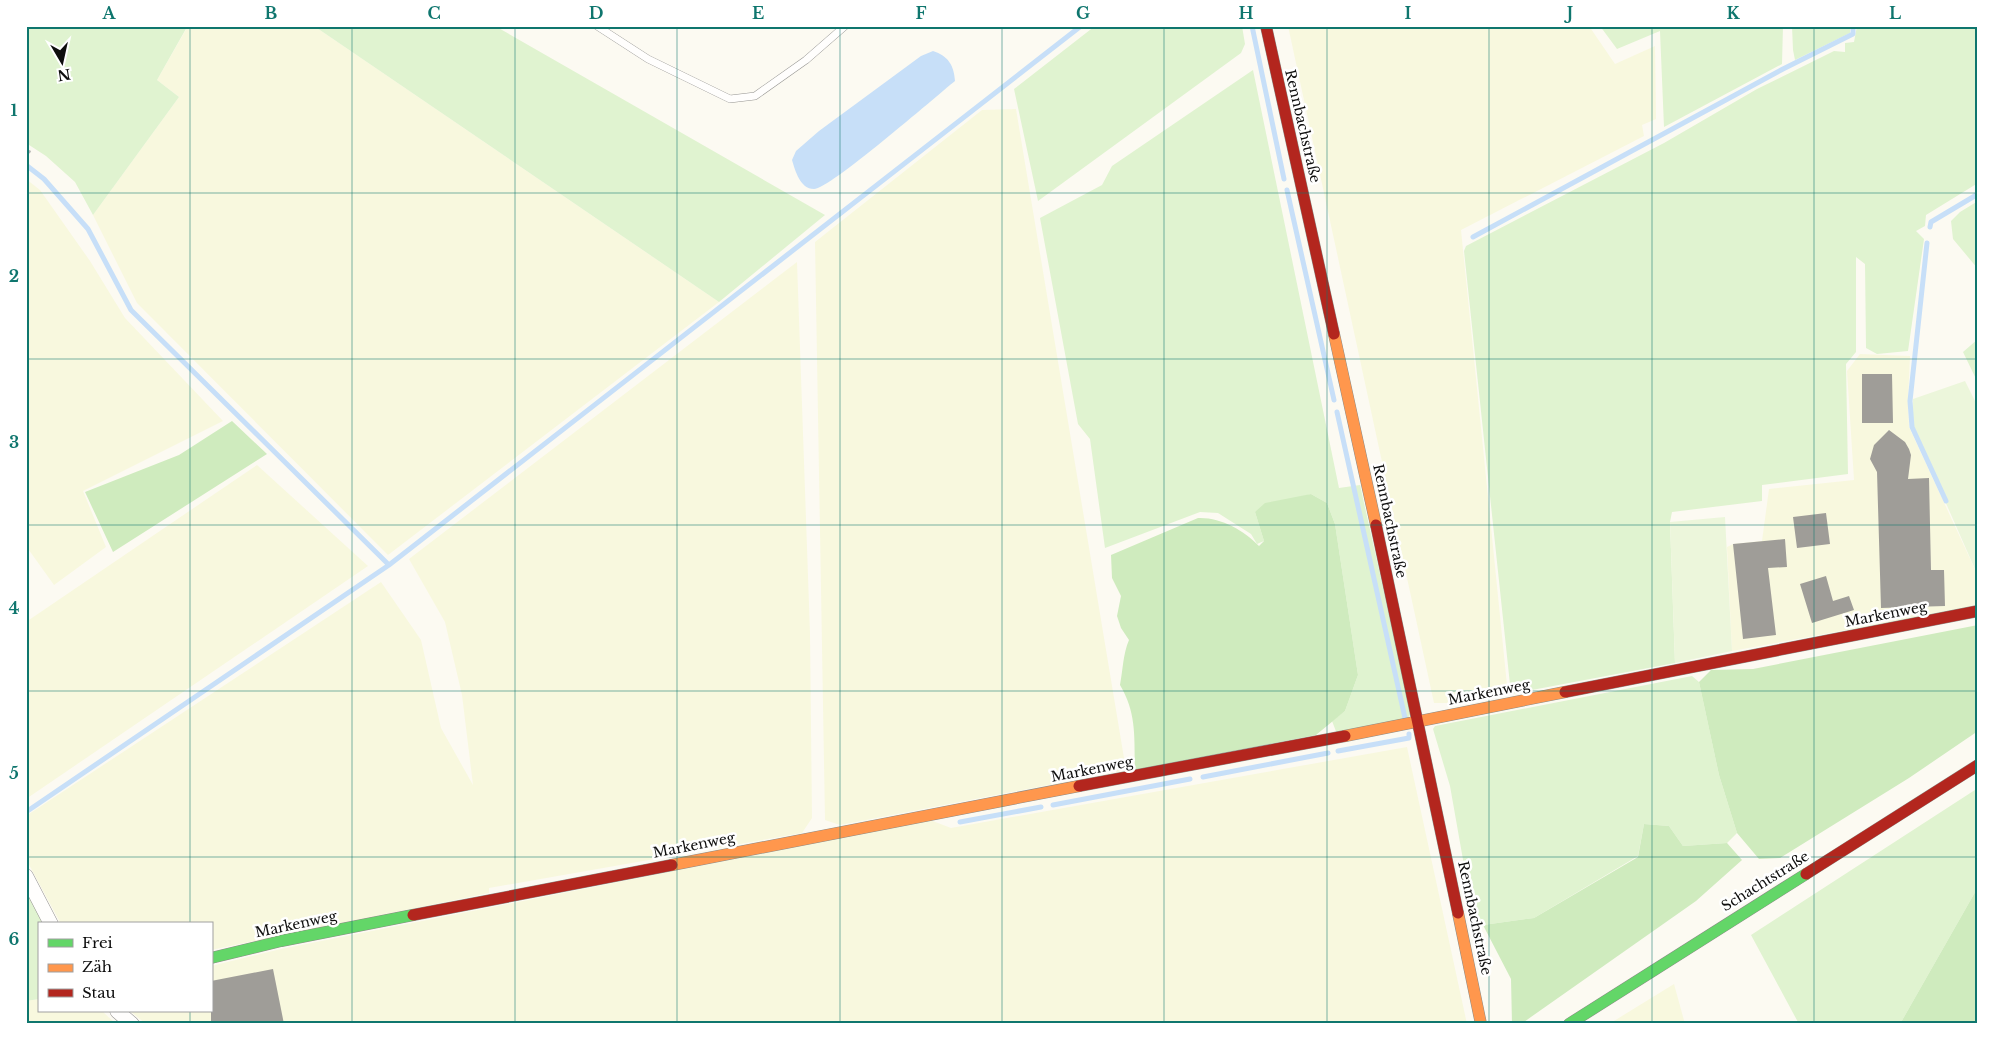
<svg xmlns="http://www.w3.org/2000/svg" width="2004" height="1050" font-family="'Libre Baskerville',serif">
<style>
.farmland{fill:#f8f8de}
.green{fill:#e0f3d0}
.forest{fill:#cfebbe}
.pitch{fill:#ecf6db}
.water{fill:#c7dff8}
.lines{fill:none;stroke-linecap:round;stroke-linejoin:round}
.stream{stroke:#c7dff8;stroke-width:5}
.building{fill:#9f9d98}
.lane-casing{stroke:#959491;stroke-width:8}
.street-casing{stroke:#959491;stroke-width:15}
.fast-casing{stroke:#8c8b87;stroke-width:12}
.slow-casing{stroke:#8c8b87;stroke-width:12}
.jam-casing{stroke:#8c8b87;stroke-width:12}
.path{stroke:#b8b8b6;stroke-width:3;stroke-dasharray:5 2.5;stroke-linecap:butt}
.lane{stroke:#fffefd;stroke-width:7}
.street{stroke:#fffefd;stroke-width:14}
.fast{stroke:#63d668;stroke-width:11}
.slow{stroke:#ff974d;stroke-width:11}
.jam{stroke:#b3261e;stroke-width:11}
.grid{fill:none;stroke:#0f766e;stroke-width:1;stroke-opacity:0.55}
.labels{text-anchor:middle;stroke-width:5;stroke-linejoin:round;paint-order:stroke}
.street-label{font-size:14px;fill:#0e0e0e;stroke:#fff}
.neatline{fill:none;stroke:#0f766e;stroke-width:2}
.grid-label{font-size:16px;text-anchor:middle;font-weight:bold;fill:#0f766e}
</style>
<rect width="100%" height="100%" fill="#fcfaf2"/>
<path class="farmland" d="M188,26H314L719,302L388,555L137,303L93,215L179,97L157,80Z
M1288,26H1589L1615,64L1655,46L1656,119L1642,125L1644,136L1461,230L1508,695L1455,703H1434Z
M1016,109L1126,770L840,825L825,820L815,242L982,110Z
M26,179L40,190L90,261L125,318L223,421L83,491L106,547L54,585L26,546Z
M797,262L810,633L812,818L802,833L489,888V893L211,950V924H61L26,859V816L381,582L421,640L441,728L473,785L462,695L445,622L409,559Z
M1860,354L1910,356L1908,401L1909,427L1978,576V606L1732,651L1727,547L1733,544L1762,541L1769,489L1854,480L1847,371Z
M257,465L368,566L26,799V622Z
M1407,747L1467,1024H146L130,1011H211V966L281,949L930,820L951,828Z
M1674,984L1685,1024H1609Z
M39,999V1011H102L116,1024H26V1001Z"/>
<path class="green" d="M26,26L187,27L157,80L179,97L93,215L75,182L46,156L26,143Z
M314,26H495L825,215L719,302Z
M1095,26H1242L1245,44L1241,53L1038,201L1014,89Z
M1600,26H1783L1782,64L1664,127L1660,31L1617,49Z
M1792,26H1850V33L1795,60L1793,50Z
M1857,26H1978V183L1926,215L1925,226L1916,231L1924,239L1908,351L1877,354L1866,348L1865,264L1856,257V352L1846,364L1848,474L1762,485V501L1672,512L1670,522L1675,663L1511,694L1464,251L1466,246L1664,143L1757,89L1834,51L1845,52V43L1854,42Z
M1253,70L1339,488L1360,485L1411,713L1408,718L1337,734L1332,721L1345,711L1358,675L1335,524L1327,503L1311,494L1255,512L1264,541L1257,544L1251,534L1218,513L1200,512L1105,548L1090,439L1078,424L1040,218L1102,185L1112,166Z
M1978,201V269L1953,239L1951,221L1960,212Z
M1978,339V383L1963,352Z
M1692,676L1699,682L1719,775L1737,833L1727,843L1683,846L1669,826L1644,824L1638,856L1534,918L1483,925L1474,922L1450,786L1433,729L1435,726Z
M1978,788V887L1900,1024H1799L1751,935Z
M26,887L45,924H39V999L26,1001Z"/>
<path class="forest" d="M232,421L267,454L113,552L85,492L179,455Z
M1311,494L1327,503L1335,524L1358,675L1345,711L1316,735L1135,770C1134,737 1137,714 1120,685C1123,669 1123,654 1129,640L1121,628L1117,616L1121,596L1112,578L1111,555L1198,518C1220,517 1244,530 1259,546L1264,541L1255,512L1265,503Z
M1978,625V731L1909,778L1780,858L1759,859L1737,833L1719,775L1699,682L1711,670L1753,669Z
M1644,824L1669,826L1683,846L1727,843L1742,860L1696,901L1521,1024H1512L1511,979L1483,925L1534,918L1638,857Z
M1978,887V1024H1900Z"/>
<path class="pitch" d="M1965,381L1978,407V576L1912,426L1913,399Z
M1725,517L1732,651L1675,663L1670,522Z"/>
<path class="water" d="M933,51C948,56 954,65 955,81C935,97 830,189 814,189C800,189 795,170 792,160L796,151L819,131L921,56Z"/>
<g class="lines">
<path class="stream" d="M1252,26L1284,179
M26,165L44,179L88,229L131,310L389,565
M1287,190L1334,400
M1930,227L1931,222L1978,194
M1473,237L1783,69L1853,34V26
M1927,243L1910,401L1912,427L1946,501
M1337,412L1405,718
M1338,751L1409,738V734
M1203,777L1328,753
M1053,805L1190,779
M26,812L389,565L1081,26
M960,822L1041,807"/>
</g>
<path class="building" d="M1862,374H1892L1893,423H1862Z
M1889,430L1905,442L1909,449L1911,455L1908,479L1929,478L1931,570H1944L1945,606L1881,608L1877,472L1870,459L1874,445Z
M1826,513L1830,544L1797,548L1793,517Z
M1785,539L1787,567L1768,568L1776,635L1743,639L1733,544Z
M1826,576L1833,601L1849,596L1854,610L1812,623L1800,584Z
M273,969L284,1024H211V981Z"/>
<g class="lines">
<g class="lane-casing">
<path id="lane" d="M597,26L648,59L730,99L755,96L806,60L845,26"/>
</g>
<g class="street-casing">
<path id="street" d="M26,876L51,924
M117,1011L132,1024"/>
</g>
<g class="fast-casing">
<path id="fast" d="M211,958L281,941L413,915
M1569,1024L1806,874"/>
</g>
<g class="slow-casing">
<path id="slow" d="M1334,334L1376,525
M1345,736L1565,692
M672,865L1079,786
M1458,913L1481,1024"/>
</g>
<g class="jam-casing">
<path id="jam" d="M1266,26L1334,334
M1376,525L1458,913
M1565,692L1978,611
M1079,786L1345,736
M1806,874L1978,765
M413,915L672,865"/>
</g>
<path class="path" d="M26,150L32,153"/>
<use href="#lane" class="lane"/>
<use href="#street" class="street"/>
<use href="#fast" class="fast"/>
<use href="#slow" class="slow"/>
<use href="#jam" class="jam"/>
</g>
<path class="grid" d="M190,26V924M352,26V1024M515,26V1024M677,26V1024M840,26V1024M1002,26V1024M1164,26V1024M1327,26V1024M1489,26V1024M1652,26V1024M1814,26V1024M26,193H1978M26,359H1978M26,525H1978M26,691H1978M26,857H1978M190,1011V1024"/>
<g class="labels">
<g class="street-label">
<text transform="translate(1303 126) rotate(77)" y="5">Rennbachstraße</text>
<text transform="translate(1390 521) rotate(78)" y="5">Rennbachstraße</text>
<text transform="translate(1886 614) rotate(-11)" y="5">Markenweg</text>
<text transform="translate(1489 692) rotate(-11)" y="5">Markenweg</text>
<text transform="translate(1092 769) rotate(-11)" y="5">Markenweg</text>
<text transform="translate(694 845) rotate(-11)" y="5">Markenweg</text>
<text transform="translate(1765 881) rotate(-32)" y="5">Schachtstraße</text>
<text transform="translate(1475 918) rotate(78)" y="5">Rennbachstraße</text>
<text transform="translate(296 924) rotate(-12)" y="5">Markenweg</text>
</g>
</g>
<rect width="2004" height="1050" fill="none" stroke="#ffffff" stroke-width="55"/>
<rect x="38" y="922" width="175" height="90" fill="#ffffff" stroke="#9f9f9f"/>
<rect x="48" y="939" width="25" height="8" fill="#63d668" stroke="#9f9f9f"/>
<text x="82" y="948" font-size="15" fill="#0e0e0e">Frei</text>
<rect x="48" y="964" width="25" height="8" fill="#ff974d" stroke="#9f9f9f"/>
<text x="82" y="972" font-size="15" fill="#0e0e0e">Zäh</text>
<rect x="48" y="989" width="25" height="8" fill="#b3261e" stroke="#9f9f9f"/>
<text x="82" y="998" font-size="15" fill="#0e0e0e">Stau</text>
<g transform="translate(62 62) rotate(171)" stroke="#ffffff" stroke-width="4" paint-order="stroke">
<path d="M0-4L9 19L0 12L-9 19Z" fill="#0e0e0e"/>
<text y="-8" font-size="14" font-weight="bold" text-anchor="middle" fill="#0e0e0e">N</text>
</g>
<rect x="28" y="28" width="1948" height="994" class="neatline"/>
<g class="grid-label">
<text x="109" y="19">A</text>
<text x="271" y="19">B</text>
<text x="434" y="19">C</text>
<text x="596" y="19">D</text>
<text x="758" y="19">E</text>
<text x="921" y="19">F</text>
<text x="1083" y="19">G</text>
<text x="1246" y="19">H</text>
<text x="1408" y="19">I</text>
<text x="1570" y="19">J</text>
<text x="1733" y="19">K</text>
<text x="1895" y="19">L</text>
<text x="14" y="116">1</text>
<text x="14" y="282">2</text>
<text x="14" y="448">3</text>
<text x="14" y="614">4</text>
<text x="14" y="779">5</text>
<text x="14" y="945">6</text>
</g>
</svg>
